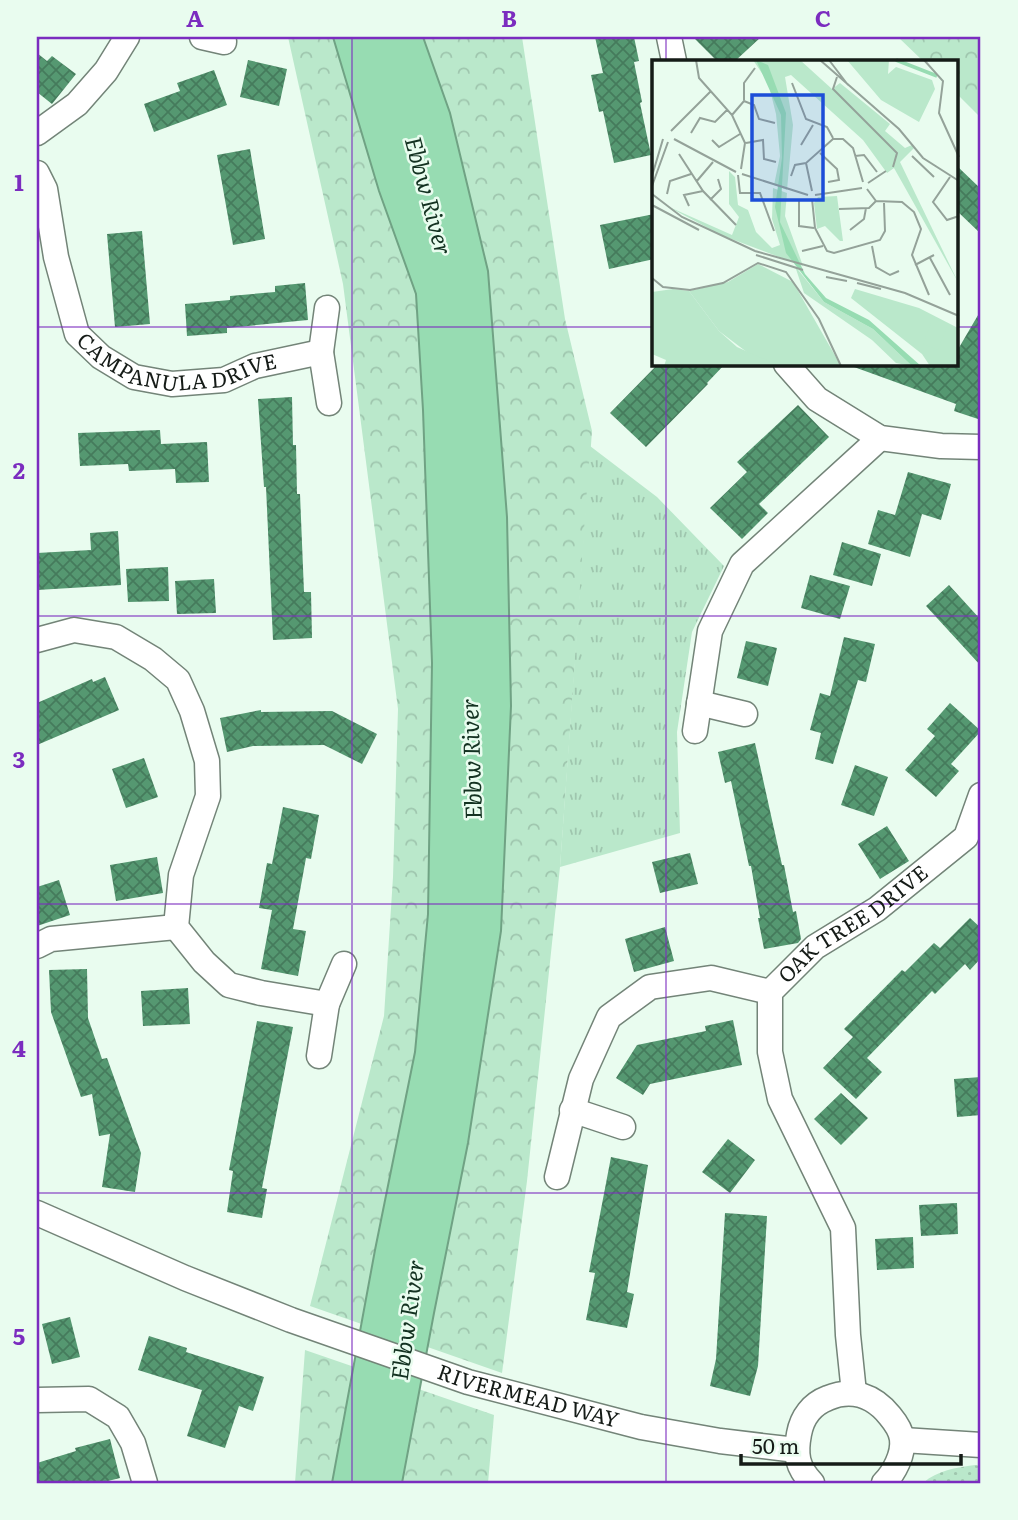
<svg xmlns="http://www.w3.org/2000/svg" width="1018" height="1520" font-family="Literata,serif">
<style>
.grass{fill:url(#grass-dots)}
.forest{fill:url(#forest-crowns)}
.park{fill:url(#park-tufts)}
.water{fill:#97dcb2;stroke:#70a284;stroke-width:2}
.building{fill:url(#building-cross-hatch)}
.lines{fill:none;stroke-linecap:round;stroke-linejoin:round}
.street-casing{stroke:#738478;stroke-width:27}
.street{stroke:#fff;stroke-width:24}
.grid{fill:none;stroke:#7b2cbf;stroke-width:2;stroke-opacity:0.55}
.labels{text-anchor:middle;stroke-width:5;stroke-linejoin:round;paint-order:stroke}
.street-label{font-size:21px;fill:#151b17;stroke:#e9fcef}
.water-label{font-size:23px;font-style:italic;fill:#133221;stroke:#e9fcef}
.inset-river{fill:none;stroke:#97dcb2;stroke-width:3.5}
.inset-road{fill:none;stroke:#94a299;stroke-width:2}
.view{fill:#1d4ed8;fill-opacity:0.15;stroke:#1d4ed8;stroke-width:3.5}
.inset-edge{fill:none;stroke:#151b17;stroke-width:3.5}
.neatline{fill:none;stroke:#7b2cbf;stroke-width:2.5}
.grid-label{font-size:23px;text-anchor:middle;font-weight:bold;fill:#7b2cbf}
</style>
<defs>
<pattern id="grass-dots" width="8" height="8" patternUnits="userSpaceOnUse" patternTransform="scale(1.75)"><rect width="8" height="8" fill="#bae8cb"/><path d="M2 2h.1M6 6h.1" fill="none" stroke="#9fc6ae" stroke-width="1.8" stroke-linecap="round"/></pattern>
<pattern id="forest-crowns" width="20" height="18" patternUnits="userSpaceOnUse" patternTransform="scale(1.75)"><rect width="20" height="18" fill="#bae8cb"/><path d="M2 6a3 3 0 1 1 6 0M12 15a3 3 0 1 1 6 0" fill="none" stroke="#9fc6ae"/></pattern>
<pattern id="park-tufts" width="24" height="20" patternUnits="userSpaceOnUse" patternTransform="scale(1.75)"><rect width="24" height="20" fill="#bae8cb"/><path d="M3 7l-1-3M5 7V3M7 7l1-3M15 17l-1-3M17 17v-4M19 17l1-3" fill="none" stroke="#9fc6ae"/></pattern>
<pattern id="building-cross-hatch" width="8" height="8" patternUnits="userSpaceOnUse" patternTransform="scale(1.75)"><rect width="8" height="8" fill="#559871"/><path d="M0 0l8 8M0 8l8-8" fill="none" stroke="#457b5c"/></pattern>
</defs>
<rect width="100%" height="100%" fill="#e9fcef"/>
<path class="grass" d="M975,1465L981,1466V1483H923C938,1470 955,1468 975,1465Z"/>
<path class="forest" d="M288,37H522L565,319L592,431L560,867L527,1181L502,1373L310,1306L384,1016L393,877L398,709L343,284Z
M898,37H981V118L957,94V61H923Z
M305,1350L494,1415L488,1483H295Z"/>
<path class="park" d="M590,446L657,497L724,566L692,632L677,732L680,833L560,867Z"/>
<path class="water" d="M333,37H423L450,113L488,271L507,517L511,706L501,931L468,1143L434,1313L402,1483H332L375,1250L415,1052L428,914L432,663L423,410L416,294L379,191Z"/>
<path class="building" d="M595,37H634L639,61L634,62L642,102L640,103L651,155L614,163L603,111L599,112L591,75L603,73Z
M693,37H761L735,61H717Z
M37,53L47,61L52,56L76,74L52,104L37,92Z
M248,60L287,69L279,106L240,97Z
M214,70L227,105L154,132L144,104L180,91L177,83Z
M250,149L265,239L233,245L217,155Z
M957,166L981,189V234L957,211Z
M654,214V259L609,269L600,225Z
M142,231L150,324L115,327L107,234Z
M305,283L308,320L227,328V333L187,336L185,304L230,300V296L275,292V286Z
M981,310V420L954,411L956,404L854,367V364H957V351Z
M658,364H725L707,383L708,384L646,447L610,413Z
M292,397L293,445H296L297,494H300L304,592H311L312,638L273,640L266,487H264L258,399Z
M798,405L829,437L759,504L768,513L742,539L710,508L747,472L737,462Z
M160,430L161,444L207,442L209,482L176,483L175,469L129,471L128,464L80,466L78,433Z
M908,472L951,484L941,520L922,514L910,557L868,544L878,510L895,515Z
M118,531L121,585L37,590V553L91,550L90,533Z
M842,542L881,554L872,586L833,575Z
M168,567L169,601L128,602L126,569Z
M810,575L850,586L840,619L801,608Z
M214,579L216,613L177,614L175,581Z
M949,585L981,620V666L926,606Z
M844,637L875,644L866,682L858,680L833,764L815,759L821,733L810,730L820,693L830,696Z
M746,641L777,648L768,686L737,678Z
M105,677L119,710L37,745V703L92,679L93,682Z
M950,703L981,731L951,764L959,771L936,797L905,770L935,736L927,729Z
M261,710V712L332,711L377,734L362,764L324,745L253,746L227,752L220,718Z
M755,743L782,865H784L793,912L796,911L801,939L798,943L764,949L758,918H760L751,866H749L731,781L725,783L718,752Z
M144,758L158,797L126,808L112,769Z
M855,765L888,777L874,816L841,805Z
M283,807L319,815L311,859L306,858L293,929L306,931L298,976L261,969L272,910L259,908L267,863L272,864Z
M887,826L909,861L880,879L858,844Z
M690,853L698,884L660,893L652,862Z
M157,857L163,893L116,901L110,865Z
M59,880L70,915L37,926V887Z
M970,918L981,928V958L970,970L965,964L935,994L932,991L867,1058L882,1072L856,1099L823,1068L853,1037L844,1029L902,970L905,972L934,943L940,948Z
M665,927L674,961L634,972L625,939Z
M87,969L88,1018L102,1059L107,1058L141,1153L135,1192L102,1187L110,1134L99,1136L92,1094L81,1097L51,1012L49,970Z
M188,988L190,1024L143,1026L141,991Z
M733,1020L742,1065L650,1084L643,1095L616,1078L637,1045L706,1031L705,1026Z
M257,1021L293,1027L262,1188L267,1189L262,1218L227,1212L233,1171L229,1170Z
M981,1077V1115L957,1117L954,1079Z
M841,1093L868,1118L841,1145L814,1119Z
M728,1139L755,1160L730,1193L702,1172Z
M611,1157L648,1165L627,1292L634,1294L627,1328L586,1320L595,1273L589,1272Z
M957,1203L958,1234L921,1236L919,1205Z
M725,1213L767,1216L758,1366L750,1396L710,1386L716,1359Z
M913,1237L914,1268L877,1270L875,1239Z
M70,1317L80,1357L52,1364L42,1324Z
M149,1336L187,1348L186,1352L264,1377L253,1411L239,1406L225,1448L187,1436L202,1390L138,1370Z
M110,1439L120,1478L100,1483H37V1463L76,1451L75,1448Z"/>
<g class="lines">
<g class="street-casing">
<g id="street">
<path d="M202,37L224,42"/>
<path d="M669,37L674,61"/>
<path d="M37,133L77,104L106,71L127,37"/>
<path id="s1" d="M37,173L45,189L56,257L77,334L101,357L134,377L172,384L224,380L255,366L321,352L329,403"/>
<path d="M321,352L327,308"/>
<path d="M786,364L817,399L880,438L941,446L981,447"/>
<path d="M37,640L74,630L116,637L153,659L178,680L192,711L207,761L208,796L181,875L176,927L204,962L229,985L261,993L327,1004L344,964"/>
<path d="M699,703L745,714"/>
<path d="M695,731L710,631L742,564L880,438"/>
<path d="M37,946L51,939L176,927"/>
<path d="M319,1056L327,1004"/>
<path d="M572,1110L623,1127"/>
<path d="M557,1177L581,1079L609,1017L650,987L711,978L770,992"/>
<path id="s2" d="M37,1213L185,1278L291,1320L468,1382L641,1427L720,1441L796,1450"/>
<path id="s3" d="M854,1393L848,1335L843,1228L780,1099L770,1052V992L815,947L877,909L966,837L981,795"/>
<path d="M37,1400L89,1399L118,1417L133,1443L145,1483"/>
<path d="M903,1440L981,1445"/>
<path d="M812,1483C797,1467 795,1455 799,1434C802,1417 812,1404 828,1398C852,1388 874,1396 890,1416C895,1422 901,1431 902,1439C904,1454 894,1473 884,1483"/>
</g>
</g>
<use href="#street" class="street"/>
</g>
<path class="grid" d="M352,37V1483M666,37V61M37,327H654M957,327H981M666,364V1483M37,616H981M37,904H981M37,1193H981"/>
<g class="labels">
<g class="street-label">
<text dy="7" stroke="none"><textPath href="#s1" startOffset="278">CAMPANULA DRIVE</textPath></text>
<text dy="7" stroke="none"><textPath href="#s3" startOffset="525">OAK TREE DRIVE</textPath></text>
<text dy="7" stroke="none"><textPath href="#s2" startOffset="525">RIVERMEAD WAY</textPath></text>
</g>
<g class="water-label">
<text transform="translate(428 196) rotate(75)" y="8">Ebbw River</text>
<text transform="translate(472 759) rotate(-92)" y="8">Ebbw River</text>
<text transform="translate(408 1320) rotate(-82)" y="8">Ebbw River</text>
</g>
</g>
<g transform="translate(652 60)">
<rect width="306" height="306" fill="#e9fcef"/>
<path d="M195,0H237L236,14L244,7L280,20L283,29L267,62L229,40ZM185,136L191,181H188L173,166L165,169L162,143L166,137ZM106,204L141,222L189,306H128L104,299L67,271L37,231L76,222Z" fill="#bae8cb"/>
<path d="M101,0H148L180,29L188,23L238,64L233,71L253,88L260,85L262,88L248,102L306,222L242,108L235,113L211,80L139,15L133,17L141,65L135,130L122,125L128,96L124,54L116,22ZM77,111L83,117L86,145L96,150L104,172L120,188L128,185L120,159L121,128L135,133L133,156L151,206L69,175L15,146L80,175L87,157L77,144ZM143,206L172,242L221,269L260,306L244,303L220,280L152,233ZM21,229L37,231L67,271L85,287L128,306H12L14,300L0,294V232Z" fill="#bae8cb"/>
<path d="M203,229L267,248L306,268V306H278L270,294L199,238Z" fill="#bae8cb"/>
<path d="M281,258L296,264L286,290L271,284Z" fill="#bae8cb"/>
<path d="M104,0L116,5L134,53L128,162L153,214L174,238L217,260L269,306H260L221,269L172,242L134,193L123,147L130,98L129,55Z" fill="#97dcb2"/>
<path class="inset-river" d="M244,0L285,16"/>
<path class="inset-road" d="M44,0L47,18L80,55L93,83L89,109M168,0L247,69L271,98L307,121M177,0L196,25M272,0L291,21L287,53L307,97M185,17L181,29L245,93L241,107M140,23L154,59L175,67L181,78M92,40V23L103,8M80,55L92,41L102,45L107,59L123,63M19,71L59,31M39,73L48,58L63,62L75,50M22,79L84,112M60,80L67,87L88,74M94,83L111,80L112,99L124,102M149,85L161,65M168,93L185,109L187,120L176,122M27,94L51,131L84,165M203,96L212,95L225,112M260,96L282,117M90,114L156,135M86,115L88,133H108L122,171M0,116L11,79M139,116L143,105L154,103M298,117L281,142L295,160L307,156M44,122L61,102M216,123L234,111M0,126L16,82M215,129L224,141L250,142L262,152L269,169L260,195L277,235M160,131L154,103L181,79H191L201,88L211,122M0,134L30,157L103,191L253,233L307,256M15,134L18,121L39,114M163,135L210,128M147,139V166L162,168M160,139L163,168L175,191L182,193L228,180L233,171L232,143M58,140L69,129L66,119M0,145L47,170M37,146L32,135L51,131M187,149L217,148L224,141M198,170L212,159L214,148M220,186L224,207L238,215L247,211M150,191L171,186M104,195L151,210M278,198L298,235M263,205L282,195M174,217L195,221M0,218L11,227L38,230L71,223L106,203L134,212L167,259L189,306M205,223L229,229"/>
<path class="view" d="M100,35H171V140H100Z"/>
<rect width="306" height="306" class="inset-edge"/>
</g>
<rect width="1018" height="1520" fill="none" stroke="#e9fcef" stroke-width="77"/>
<path d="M741 1454v10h220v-10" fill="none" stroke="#151b17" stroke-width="3.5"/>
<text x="752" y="1454" font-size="21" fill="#151b17" stroke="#e9fcef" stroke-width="5" paint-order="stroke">50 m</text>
<rect x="38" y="38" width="941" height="1444" class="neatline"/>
<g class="grid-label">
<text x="195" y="27">A</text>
<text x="509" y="27">B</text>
<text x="823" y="27">C</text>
<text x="19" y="191">1</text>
<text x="19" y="479">2</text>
<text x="19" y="768">3</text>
<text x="19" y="1057">4</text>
<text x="19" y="1345">5</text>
</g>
</svg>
